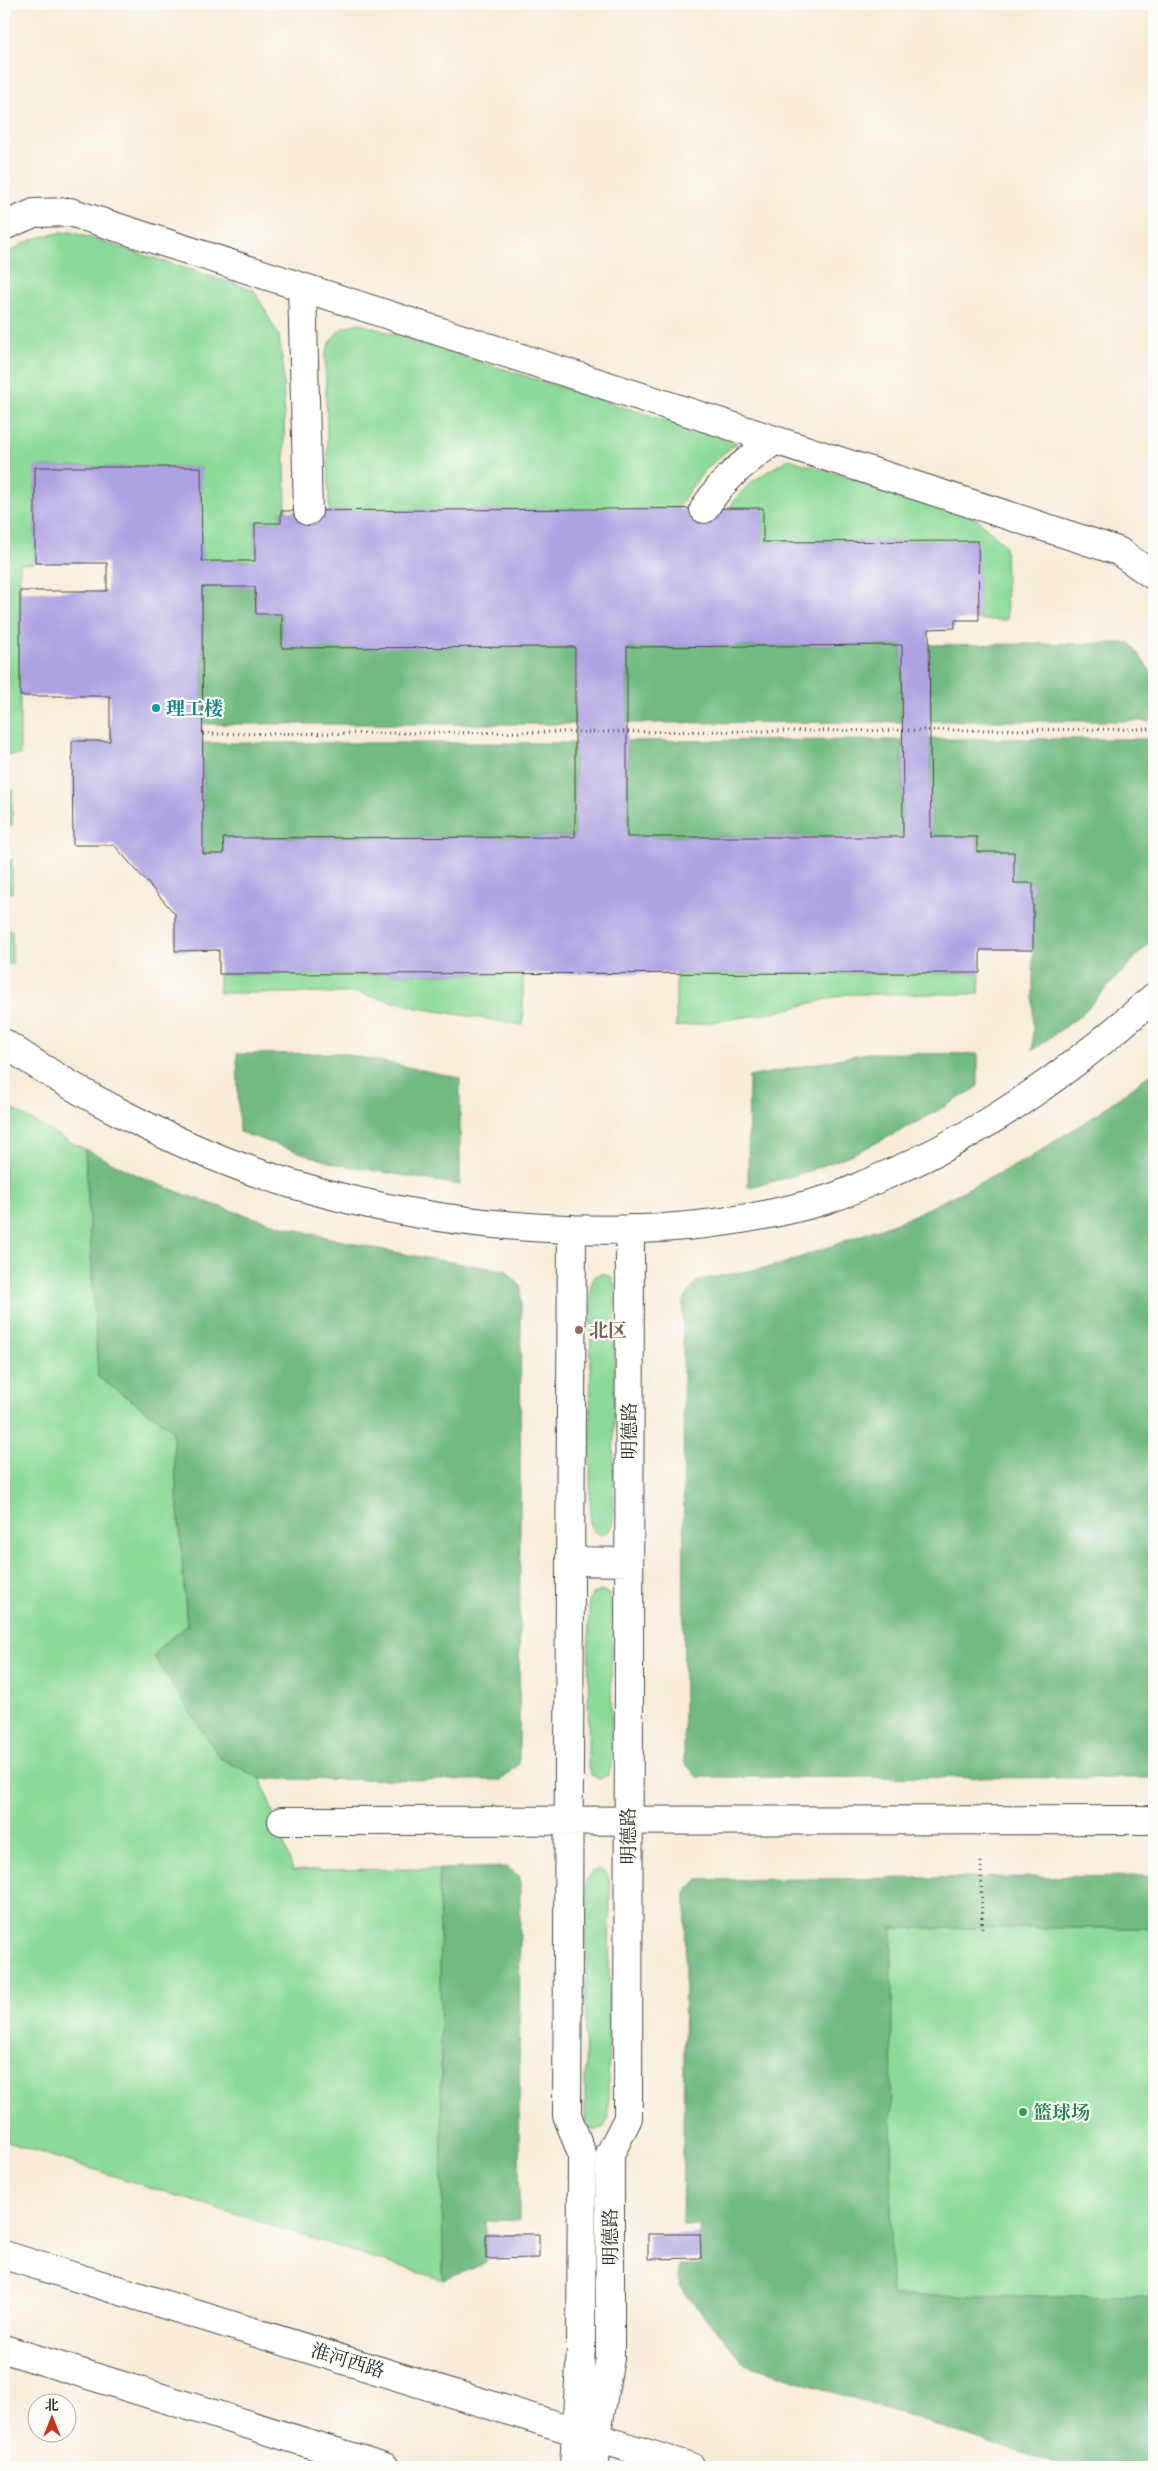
<svg xmlns="http://www.w3.org/2000/svg" width="1158" height="2471" font-family="'IM FELL English','Noto Serif SC',serif">
<style>
.green{fill:#8cda99;stroke:#5c8262}
.forest{fill:#71ba81;stroke:#4e7256}
.building{fill:#aea2e2;fill-rule:evenodd}
.lines{fill:none;stroke-linecap:round;stroke-linejoin:round}
.minor-casing{stroke:#4a4845;stroke-width:30}
.major-casing{stroke:#4a4845;stroke-width:30}
.path{stroke:#4a4845;stroke-width:3;stroke-dasharray:1 4;stroke-linecap:butt}
.minor{stroke:#fff;stroke-width:28}
.major{stroke:#fff;stroke-width:28}
.culture-dot{fill:#0f9aa8;stroke:#fdfcf7;stroke-width:2}
.education-dot{fill:#8d6e63;stroke:#fdfcf7;stroke-width:2}
.leisure-dot{fill:#2e9e5b;stroke:#fdfcf7;stroke-width:2}
.labels{text-anchor:middle;stroke-width:4.5;stroke-linejoin:round;paint-order:stroke}
.culture-label{font-size:19px;font-weight:bold;fill:#0d838f;stroke:#fdfcf7;text-anchor:start}
.education-label{font-size:19px;font-weight:bold;fill:#785e54;stroke:#fdfcf7;text-anchor:start}
.street-label{font-size:19px;fill:#2b2b2b;stroke:#fdfcf7}
.leisure-label{font-size:19px;font-weight:bold;fill:#27864d;stroke:#fdfcf7;text-anchor:start}
</style>
<rect width="100%" height="100%" fill="#fdfcf7"/>
<filter id="ink" filterUnits="userSpaceOnUse"><feTurbulence type="fractalNoise" baseFrequency=".02" numOctaves="2"/><feDisplacementMap in="SourceGraphic" scale="10" xChannelSelector="R" yChannelSelector="G"/><feConvolveMatrix kernelMatrix="1 2 1 2 8 2 1 2 1" color-interpolation-filters="sRGB"/></filter>
<filter id="wash" filterUnits="userSpaceOnUse"><feTurbulence type="fractalNoise" baseFrequency=".0096" numOctaves="4" result="noise"/><feDisplacementMap in="SourceGraphic" scale="20" xChannelSelector="R" yChannelSelector="G"/><feGaussianBlur stdDeviation="1.12" result="paint"/><feColorMatrix in="noise" values="0 0 0 0 0 0 0 0 0 0 0 0 0 0 0 0 0 1.4 0 .05"/><feComposite in="paint" operator="in"/></filter>
<g filter="url(#wash)">
<rect width="100%" height="100%" fill="#f8ecd9"/>
<path class="green" d="M71,232L254,290L279,336L283,366L286,511H281V523H255V561H202L201,467H35V563L20,564V755H4V257C23,240 45,234 71,232Z
M358,323L737,443C710,463 695,479 678,509L329,511L325,356C331,336 338,328 358,323Z
M789,459L976,518L1005,545L1007,620H979L977,541L763,542V508L729,509C742,485 766,472 789,459Z
M4,790H12V825H4Z
M4,860H12V893H4Z
M4,930H12V964H4Z
M980,973L979,994H846L773,1013L676,1027V974Z
M219,974H523V1025L418,1008L358,993H219Z
M4,1104L62,1138L85,1149L98,1377L172,1429L187,1626L162,1645L220,1758L261,1779L293,1870L439,1869L443,2280L4,2141Z
M603,1273L611,1277L615,1286L613,1523L609,1531L601,1535L593,1531L590,1523L591,1286L594,1277Z
M601,1591L609,1594L612,1604L611,1767L608,1775L599,1779L591,1775L588,1767L589,1603L592,1594Z
M598,1869L606,1873L610,1882L608,2119L604,2127L595,2131L588,2127L585,2119L586,1881L590,1873Z
M892,1928H1154V2296H891Z"/>
<path class="forest" d="M202,587H255L256,614H282V647H575V724H203Z
M1130,643L1154,676V717L1149,721H930V645Z
M902,645V722L627,723V647Z
M930,739H1149L1154,742V938L1081,1015L1033,1050V883H1014L977,852V837H931Z
M902,740L903,837H627V741Z
M203,743H575V837L224,838V854H203Z
M340,1053L460,1078V1185L335,1164L239,1132L237,1054Z
M867,1053L978,1054V1087C906,1130 832,1171 748,1187L749,1077Z
M1154,1071V1778L697,1777L684,1762L683,1301L698,1280L779,1265L908,1218L1026,1160L1097,1114Z
M85,1149C108,1160 130,1172 153,1182C263,1227 388,1255 506,1270L521,1287L519,1764L502,1780L261,1779L220,1758L154,1657L162,1645L187,1626L172,1429L98,1377Z
M507,1867L520,1877L519,2220L486,2221V2263L443,2280L439,1869Z
M1154,1876V1928H892L891,2296H1154V2467H1066L745,2364L679,2286V2265H701L700,2225H682L686,1891L697,1880Z"/>
<g id="blocks">
<path class="building" d="M35,467H201L202,561H255V523H281V511L763,508V542L978,541L979,620H955V628L929,629L931,837H977V852H1014V883H1033V950H980V973L219,974V950L175,951V914L114,845H73L72,741H110V696H20V591H107V563H35ZM202,587H255L256,614H282V648L575,647V837L223,838L224,854H203ZM902,645L903,837H627V647Z
M486,2234H539V2258L486,2259Z
M648,2234H700L701,2258L648,2259Z"/>
</g>
</g>
<g filter="url(#ink)">
<use href="#blocks" fill-opacity="0" stroke="#4a4845" stroke-width="1"/>
<g class="lines">
<g class="minor-casing">
<path id="minor" d="M4,226L34,213L70,212L1118,551L1154,576
M302,287L308,511
M704,509C724,477 745,462 775,440
M4,1043C76,1093 172,1143 255,1172C426,1231 650,1252 825,1200C843,1195 860,1186 877,1179C981,1136 1071,1071 1154,997
M572,1229L567,2115L582,2154L581,2349L576,2431
M570,1561L629,1562
M282,1821L1154,1820
M596,2438L610,2358V2154L628,2118L630,1229"/>
</g>
<g class="major-casing">
<path id="major" d="M4,2255L691,2467
M4,2349L385,2467
M574,2467L576,2431
M595,2467L596,2438"/>
</g>
<path class="path" d="M203,734L1154,729
M981,1862L982,1928"/>
<use href="#minor" class="minor"/>
<use href="#major" class="major"/>
</g>
</g>
<circle class="culture-dot" cx="156" cy="708" r="5"/>
<circle class="education-dot" cx="579" cy="1330" r="5"/>
<circle class="leisure-dot" cx="1023" cy="2112" r="5"/>
<g class="labels">
<g class="culture-label">
<text x="166" y="715">理工楼</text>
</g>
<g class="education-label">
<text x="589" y="1337">北区</text>
</g>
<g class="street-label">
<text transform="translate(629 1431) rotate(-90)" y="7">明德路</text>
<text transform="translate(628 1836) rotate(-90)" y="7">明德路</text>
<text transform="translate(610 2237) rotate(-90)" y="7">明德路</text>
<text transform="translate(348 2360) rotate(17)" y="7">淮河西路</text>
</g>
<g class="leisure-label">
<text x="1033" y="2119">篮球场</text>
</g>
</g>
<rect width="1158" height="2471" fill="none" stroke="#fdfcf7" stroke-width="20"/>
<g transform="translate(52 2418)"><circle r="24" fill="#fdfcf7" stroke="#a9a8a5"/>
<path d="M0-4L9 19L0 12L-9 19Z" fill="#c8321e"/>
<text y="-8" font-size="14" font-weight="bold" text-anchor="middle" fill="#2b2b2b">北</text>
</g>
</svg>
